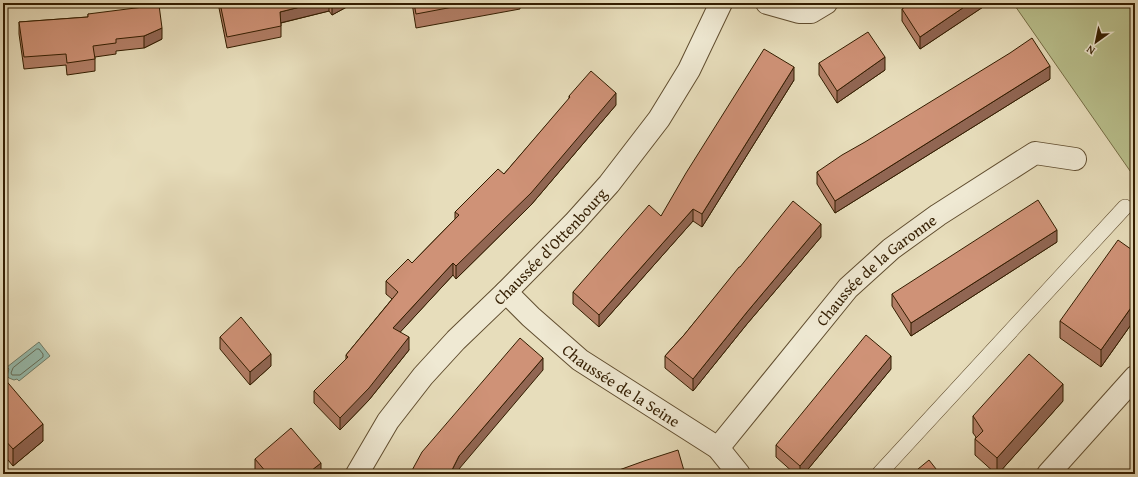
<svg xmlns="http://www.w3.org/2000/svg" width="1138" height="477" font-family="'Gentium Book Plus',serif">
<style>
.green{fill:#b9c08d;stroke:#766e46}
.water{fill:#97bcae;stroke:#6f7c68}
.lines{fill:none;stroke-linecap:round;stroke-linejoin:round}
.shore{stroke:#656c57;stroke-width:1}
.service-casing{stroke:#604d2f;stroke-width:16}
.minor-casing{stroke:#604d2f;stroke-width:24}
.service{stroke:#efe9d3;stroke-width:15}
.minor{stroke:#efe9d3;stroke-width:22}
.wall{fill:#b27e66;stroke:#331d00}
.shaded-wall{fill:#916653;stroke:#331d00}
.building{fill:#cf9277;stroke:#331d00}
.labels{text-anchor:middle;stroke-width:3.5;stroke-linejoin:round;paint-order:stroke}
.street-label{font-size:16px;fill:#331d00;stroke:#efe9d3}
</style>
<rect width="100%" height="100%" fill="#e7ddbb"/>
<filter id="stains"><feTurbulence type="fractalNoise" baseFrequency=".005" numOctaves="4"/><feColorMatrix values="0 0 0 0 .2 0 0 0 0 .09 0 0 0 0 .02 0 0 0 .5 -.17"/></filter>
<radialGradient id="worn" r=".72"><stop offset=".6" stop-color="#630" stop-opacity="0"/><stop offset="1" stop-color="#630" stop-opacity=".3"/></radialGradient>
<path class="green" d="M1013,3H1135V178Z"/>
<path class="water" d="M39,342L50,356L19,381L17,379L14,380L9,378L7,376L9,369L7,367Z"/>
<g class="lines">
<path class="shore" d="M37,349H39L43,354V357L20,375H12L11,373L13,368Z"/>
<g class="service-casing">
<path id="service" d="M879,474L1125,207"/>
</g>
<g class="minor-casing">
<g id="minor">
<path d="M767,3L799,12H811L826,3"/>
<path id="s1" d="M506,292L531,317L580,360L718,448L739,474"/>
<path id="s2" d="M718,448L848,288L891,249L938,215L1035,153L1075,159"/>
<path id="s3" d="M357,474L388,421L423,376L456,340L506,292L574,223L609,184L659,119L689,70L721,3"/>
<path d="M1048,474L1135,377"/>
</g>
</g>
<use href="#service" class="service"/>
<use href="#minor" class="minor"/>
</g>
<path class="wall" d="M218,3H354L332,15L329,11L281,23V37L227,48Z
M412,3H520V9L416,28Z
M989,3L920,49L902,21V9Z
M88,14L162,39L144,48L116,51V54L95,57V71L67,75L66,65L24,69L19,34V22L88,17Z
M819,63L885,70L837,103L819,75Z
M1050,79L835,213L817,184V172Z
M794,80L702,227L693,221L599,327L573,304V292L661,216Z
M569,96L616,105L531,205L456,279L453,275L400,332L409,350L369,400L340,430L314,403V391L346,360V355L392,299L386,294V281L412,263L455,219V212L504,174L569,99Z
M821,237L747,324L693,391L665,368V356L684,335L740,267Z
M1057,242L911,336L892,306V294Z
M1135,252V319L1101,367L1060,338V321Z
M220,337L271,366L250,385L220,349Z
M891,369L804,474H795L776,457V445Z
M3,377L43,441L13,466L3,454Z
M1063,401L998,474H996L975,455V439L976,437L973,433V416Z
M255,459L321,474H257L255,471Z"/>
<path class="shaded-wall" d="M316,3H329V11L280,23V12Z
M334,3H354L332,15V4Z
M970,3H989L920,49V37Z
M162,28V39L144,48V36Z
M885,57V70L837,103V91Z
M1050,66V79L835,213V201Z
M794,67V80L702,227V214Z
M616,93V105L531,205L456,279V266Z
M693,209V221L599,327V315Z
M821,224V237L747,324L693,391V379L747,312Z
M1057,230V242L911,336V323Z
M453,263V275L393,340V328Z
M1135,302V319L1101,367V350Z
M409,337V350L369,400L340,430V418Z
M271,354V366L250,385V372Z
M891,356V369L804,474H800V466Z
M543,358V370L459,469L456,474H450L459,456Z
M1063,384V401L998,474H997V458Z
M43,424V441L13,466V449Z
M321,463V474H307Z"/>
<path class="building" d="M220,3H316L280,12L281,26L227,37Z
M414,3H474L416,14Z
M911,3H970L920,37L902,9Z
M159,5L162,28L144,36L116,39V43L93,46L95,59L67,63L66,54L24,57L19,22L88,17V14Z
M868,32L885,57L837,91L819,63Z
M1032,38L1050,66L835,201L817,172L842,155L865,142L1010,53Z
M764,49L794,67L702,214L693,209L599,315L573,292L649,205L661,216L686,173Z
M591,71L616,93L531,193L456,266L453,263L393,328L409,337L369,388L340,418L314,391L348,357L346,355L398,292L386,281L408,259L412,263L459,215L455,212L498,169L504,174L570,97L569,96Z
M1038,200L1057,230L911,323L892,294Z
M793,201L821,224L747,312L693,379L665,356L684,335L739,267H740Z
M1118,240L1135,252V302L1101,350L1060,321Z
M241,317L271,354L250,372L220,337Z
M866,335L891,356L800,466L776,445Z
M520,338L543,358L459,456L450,474H410L422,452Z
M1029,354L1063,384L997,458L975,439L983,431L973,416Z
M3,377L43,424L13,449L3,438Z
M291,428L321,463L307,474H267V473L255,459Z
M678,450L685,474H608L644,461Z
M929,460L940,474H912Z"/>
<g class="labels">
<g class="street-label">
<text dy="6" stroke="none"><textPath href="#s3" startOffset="300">Chaussée d'Ottenbourg</textPath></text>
<text dy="6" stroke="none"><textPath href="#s2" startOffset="239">Chaussée de la Garonne</textPath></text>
<text dy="6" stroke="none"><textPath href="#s1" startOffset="149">Chaussée de la Seine</textPath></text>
</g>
</g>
<rect width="1138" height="477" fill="none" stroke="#e7ddbb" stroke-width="16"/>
<rect x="4" y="4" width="1130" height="469" fill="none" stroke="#331d00" stroke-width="2"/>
<rect x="8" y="8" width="1122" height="461" fill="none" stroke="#331d00"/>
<g transform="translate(1096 42) rotate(213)" stroke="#efe9d3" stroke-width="3" paint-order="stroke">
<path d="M0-3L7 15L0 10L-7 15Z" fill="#331d00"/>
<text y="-6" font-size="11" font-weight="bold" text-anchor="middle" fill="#331d00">N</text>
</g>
<rect width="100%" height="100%" filter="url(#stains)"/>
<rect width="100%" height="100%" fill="url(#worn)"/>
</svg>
